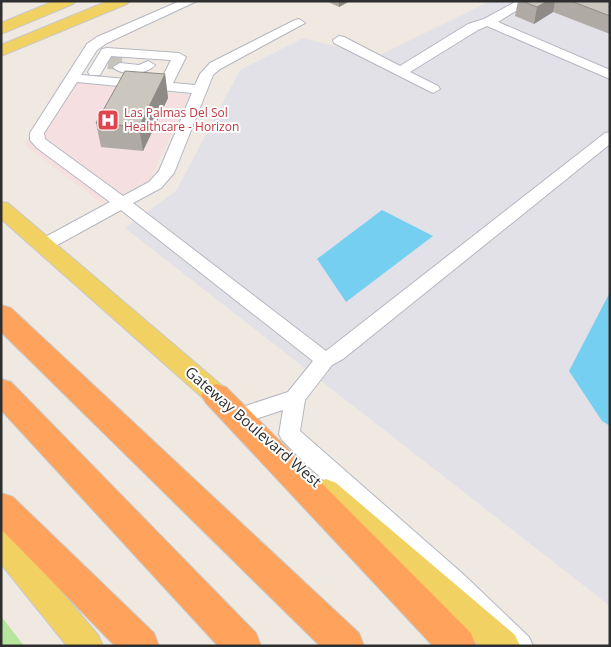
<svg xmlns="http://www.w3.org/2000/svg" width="611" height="647" font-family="'Open Sans',sans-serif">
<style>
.industrial{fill:#e3e1e8}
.medical{fill:#f5dfe0}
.green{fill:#b6e59e}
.water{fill:#75cff0}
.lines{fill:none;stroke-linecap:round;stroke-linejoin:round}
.minor-tunnel{stroke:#c8c4bd;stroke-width:14;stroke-dasharray:14 7;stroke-linecap:butt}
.minor-casing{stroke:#b4b7c1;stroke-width:2}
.major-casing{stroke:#c9c9c9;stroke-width:2}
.highway-casing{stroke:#c9c9c9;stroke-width:2}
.minor{fill:#fff;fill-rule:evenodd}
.major{fill:#f2d163;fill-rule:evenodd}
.highway{fill:#ffa35c;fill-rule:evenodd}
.wall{fill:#afaba4}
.shaded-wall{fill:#8e8b86}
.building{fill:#cbc7bf;stroke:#8e8b86}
.labels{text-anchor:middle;stroke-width:4;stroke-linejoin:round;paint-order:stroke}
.far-health-label{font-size:12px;fill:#be3a42;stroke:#fff;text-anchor:start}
.street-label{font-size:15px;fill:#2e2e2e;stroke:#fff}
</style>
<rect width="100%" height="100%" fill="#efe9e1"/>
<path class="industrial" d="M490,1H610V606L125,228L176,191L240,70L303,38L376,57Z"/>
<path class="medical" d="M60,81L190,95L148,182L102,203L25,145Z"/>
<path class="green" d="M1,616L24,646H1Z"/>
<path class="water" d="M382,210L433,236L346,302L317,259Z
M610,292V426L602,421L569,371Z"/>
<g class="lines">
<path class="minor-tunnel" d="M108,62L122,63"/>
<g class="minor-casing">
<path id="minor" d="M180,1H197L107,43L97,50L81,75L160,82L171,60L111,56L100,75H90L88,72L102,49L107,48L179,53L186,57L173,83L195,85L200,74L210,63L295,20L299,19L305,23L220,69L213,75L174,173L161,188L133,203L326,351L605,133L610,132V144L343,359L332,365L305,400L300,431L463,574L529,637L533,646H502L447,590L309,467L282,440L279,434L283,410L240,424L233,422L230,416L233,410L288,392L313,361L121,210L50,249L44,251L38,249L35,245L38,241L110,202L37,148L30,140V133L87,44L97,37ZM77,82L192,93L159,171L149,182L123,196L45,139L44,133Z
M517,1H532L498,22L610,70V79L487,26L478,30L410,72L438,86L440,89L433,93L334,43L333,40L339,36L344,37L400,66L468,24L484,19Z
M148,61L155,65C147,75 121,76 113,67L120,63L139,65Z"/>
</g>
<g class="major-casing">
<path id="major" d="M54,1H76L73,4L1,34V23Z
M108,1H130L127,4L1,56V45Z
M1,202L8,203L240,401L244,408L240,415L231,418L222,415L1,219Z
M326,479L336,483L515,635L520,646H480L316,499L312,491L316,483Z
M1,528L11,532L98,635L103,646H67L1,564Z"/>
</g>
<g class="highway-casing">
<path id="highway" d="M1,305L11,308L359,633L364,646H320L1,332Z
M1,379L11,382L256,633L261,646H218L1,410Z
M216,384L226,387L471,633L476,646H433L206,403L201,395L206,387Z
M1,493L13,497L154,633L159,646H115L1,529Z"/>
</g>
<use href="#minor" class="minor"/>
<use href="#major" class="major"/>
<use href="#highway" class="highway"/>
</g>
<path class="wall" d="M326,1H350L339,7Z
M518,1H610V34L553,12L534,24L515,16Z
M165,74L168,98L143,151L101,147L96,123Z"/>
<path class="shaded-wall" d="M339,1H350L339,7Z
M547,1H555L553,12L534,24L537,7Z
M165,74L168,98L143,151L139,127Z"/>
<path class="building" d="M522,1H547L537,7Z
M571,1H610V16Z
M125,71L165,74L139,127L96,123Z"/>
<defs>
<g id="hospital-square" transform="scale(1.125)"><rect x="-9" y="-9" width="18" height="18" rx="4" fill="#e0444e" stroke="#fff"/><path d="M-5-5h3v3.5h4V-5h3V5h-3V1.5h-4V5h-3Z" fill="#fff"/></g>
</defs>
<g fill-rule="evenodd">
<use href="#hospital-square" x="108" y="120"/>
</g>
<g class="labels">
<g class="far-health-label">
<text x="124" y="117">Las Palmas Del Sol<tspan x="124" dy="14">Healthcare - Horizon</tspan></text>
</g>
<g class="street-label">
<text transform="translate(253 427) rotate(41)" y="5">Gateway Boulevard West</text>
</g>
</g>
<rect width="611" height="647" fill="none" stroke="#2e2e2e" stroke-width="5"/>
</svg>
